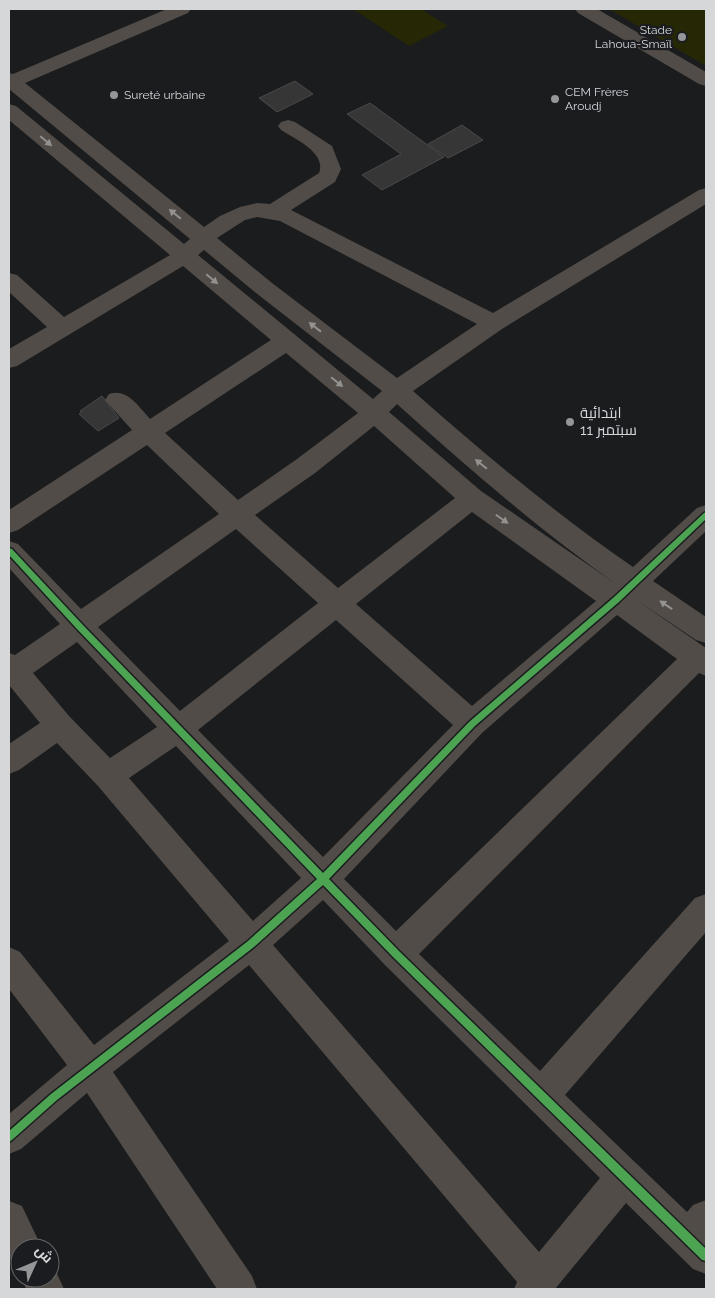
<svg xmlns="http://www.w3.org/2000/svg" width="715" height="1298" font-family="Raleway,Cairo,sans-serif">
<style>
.green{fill:#252705}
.building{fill:#363637;stroke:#4a494b}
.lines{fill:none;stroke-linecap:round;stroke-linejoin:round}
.minor{fill:#514c47;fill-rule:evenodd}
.cycleway-casing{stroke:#1a1c1f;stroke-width:3}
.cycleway{fill:#4ca352;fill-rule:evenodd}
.oneway{fill:#939290}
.poi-dot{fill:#949698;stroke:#1a1c1f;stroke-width:2}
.labels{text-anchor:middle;stroke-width:4.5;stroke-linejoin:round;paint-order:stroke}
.far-poi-label{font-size:12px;fill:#d5d7d9;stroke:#1a1c1f;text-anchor:start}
.poi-label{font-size:15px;fill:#d5d7d9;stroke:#1a1c1f;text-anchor:start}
</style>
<rect width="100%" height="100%" fill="#1b1c1e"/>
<path class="green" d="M353,9H421L448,26L409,46Z
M609,9H706V66Z"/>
<path class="building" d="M295,81L313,94L277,112L259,98Z
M370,103L444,157L382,190L362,175L401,154L347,114Z
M462,125L483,140L448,158L428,144Z
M102,396L119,418L98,431L79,414L82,412L80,411Z"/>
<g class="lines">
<path class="minor" d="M167,9H191L188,13L25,83L204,227L220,216L240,207L257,203L270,204L319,173C327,153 295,139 281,130L278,126L281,122L288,120L295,122L332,146L341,169L335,182L291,210L493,313L699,190L706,188V204L502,329L413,391C483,453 556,514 633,567L697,508L706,505V531L653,581L706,617V643L696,640L635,599L706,648V676L699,673L419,954L540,1071L695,898L706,894V932L565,1095L687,1212L693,1205L706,1200V1274L693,1269L626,1203L555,1289H514L517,1282L249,965L113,1072L252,1276L257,1289H217L87,1093L21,1149L9,1154V1114L67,1065L9,989V947L20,952L94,1045L229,941L98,786L57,743L19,770L9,774V744L40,723L9,685V653L15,655L60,624L9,568V541L18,544L81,609L219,514L147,445L18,530L9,533V510L132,430L105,400L109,394C127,388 138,406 150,419L271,340L183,266L17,366L9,368V349L47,327L9,292V273L17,275L64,317L170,255L9,120V104L16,106L184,244L190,239L9,89V73L13,74ZM257,217L280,221L477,324L397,378L272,283L217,238L245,220ZM204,250L256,293L382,391L373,399L198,255ZM286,353L358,413L297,459L238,500L165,433ZM397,404C467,467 539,530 616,584L481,491L389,412ZM374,426L455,498L338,588L255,515L315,473ZM472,512L596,601L472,706L356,604ZM236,529L318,603L180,711L98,627ZM617,615L677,659L396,931L344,879L482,733ZM336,620L453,725L323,857L198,730ZM77,642L157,727L110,758L69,716L33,673ZM176,746L301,878L253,921L129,778ZM323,900L385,965L600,1178L539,1252L273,945Z
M575,9H597L706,72V86L699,84L578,13Z
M9,1201L22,1206L42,1248H20V1265L11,1261L9,1256Z
M50,1264L53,1265L64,1289H26L22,1278H50Z"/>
<g class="cycleway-casing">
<path id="cycleway" d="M706,512V519L619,602L475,726L329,879L399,951L706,1249V1261L702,1260L393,957L323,885L254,947L57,1100L12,1140L9,1142V1131L51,1094L248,941L317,879L76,628L9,555V548L12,549L82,624L323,873L469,722L613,598L704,513Z"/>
</g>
<use href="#cycleway" class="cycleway"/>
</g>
<defs><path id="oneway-solid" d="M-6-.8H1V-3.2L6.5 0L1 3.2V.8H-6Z" transform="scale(1.25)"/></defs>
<g class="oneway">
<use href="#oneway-solid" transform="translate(46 141) rotate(40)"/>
<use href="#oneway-solid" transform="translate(175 214) rotate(-141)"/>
<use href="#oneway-solid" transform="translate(212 279) rotate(40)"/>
<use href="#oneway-solid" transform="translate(315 327) rotate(-142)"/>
<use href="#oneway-solid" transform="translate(337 382) rotate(39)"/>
<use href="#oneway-solid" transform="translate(481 464) rotate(-141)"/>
<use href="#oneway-solid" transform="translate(502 519) rotate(35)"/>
<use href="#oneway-solid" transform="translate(666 605) rotate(-146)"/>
</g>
<g class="poi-dot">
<circle cx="682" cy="37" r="5"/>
<circle cx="114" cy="95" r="5"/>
<circle cx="555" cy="99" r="5"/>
<circle cx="570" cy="422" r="5"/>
</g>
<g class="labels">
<g class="far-poi-label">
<text x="672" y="34" text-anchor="end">Stade<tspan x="672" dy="14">Lahoua-Smaïl</tspan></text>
<text x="565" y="96">CEM Frères<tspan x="565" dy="14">Aroudj</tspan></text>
<text x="124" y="99">Sureté urbaine</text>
</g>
<g class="poi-label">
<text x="580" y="418">ابتدائية<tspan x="580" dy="17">11 سبتمبر</tspan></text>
</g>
</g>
<rect width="715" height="1298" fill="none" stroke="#d5d7d9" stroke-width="20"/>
<g transform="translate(35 1263) rotate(46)"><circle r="24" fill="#1a1c1f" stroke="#656769"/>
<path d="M0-4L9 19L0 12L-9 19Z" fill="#949698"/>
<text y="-8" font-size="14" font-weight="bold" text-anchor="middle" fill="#d5d7d9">ش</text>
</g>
</svg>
